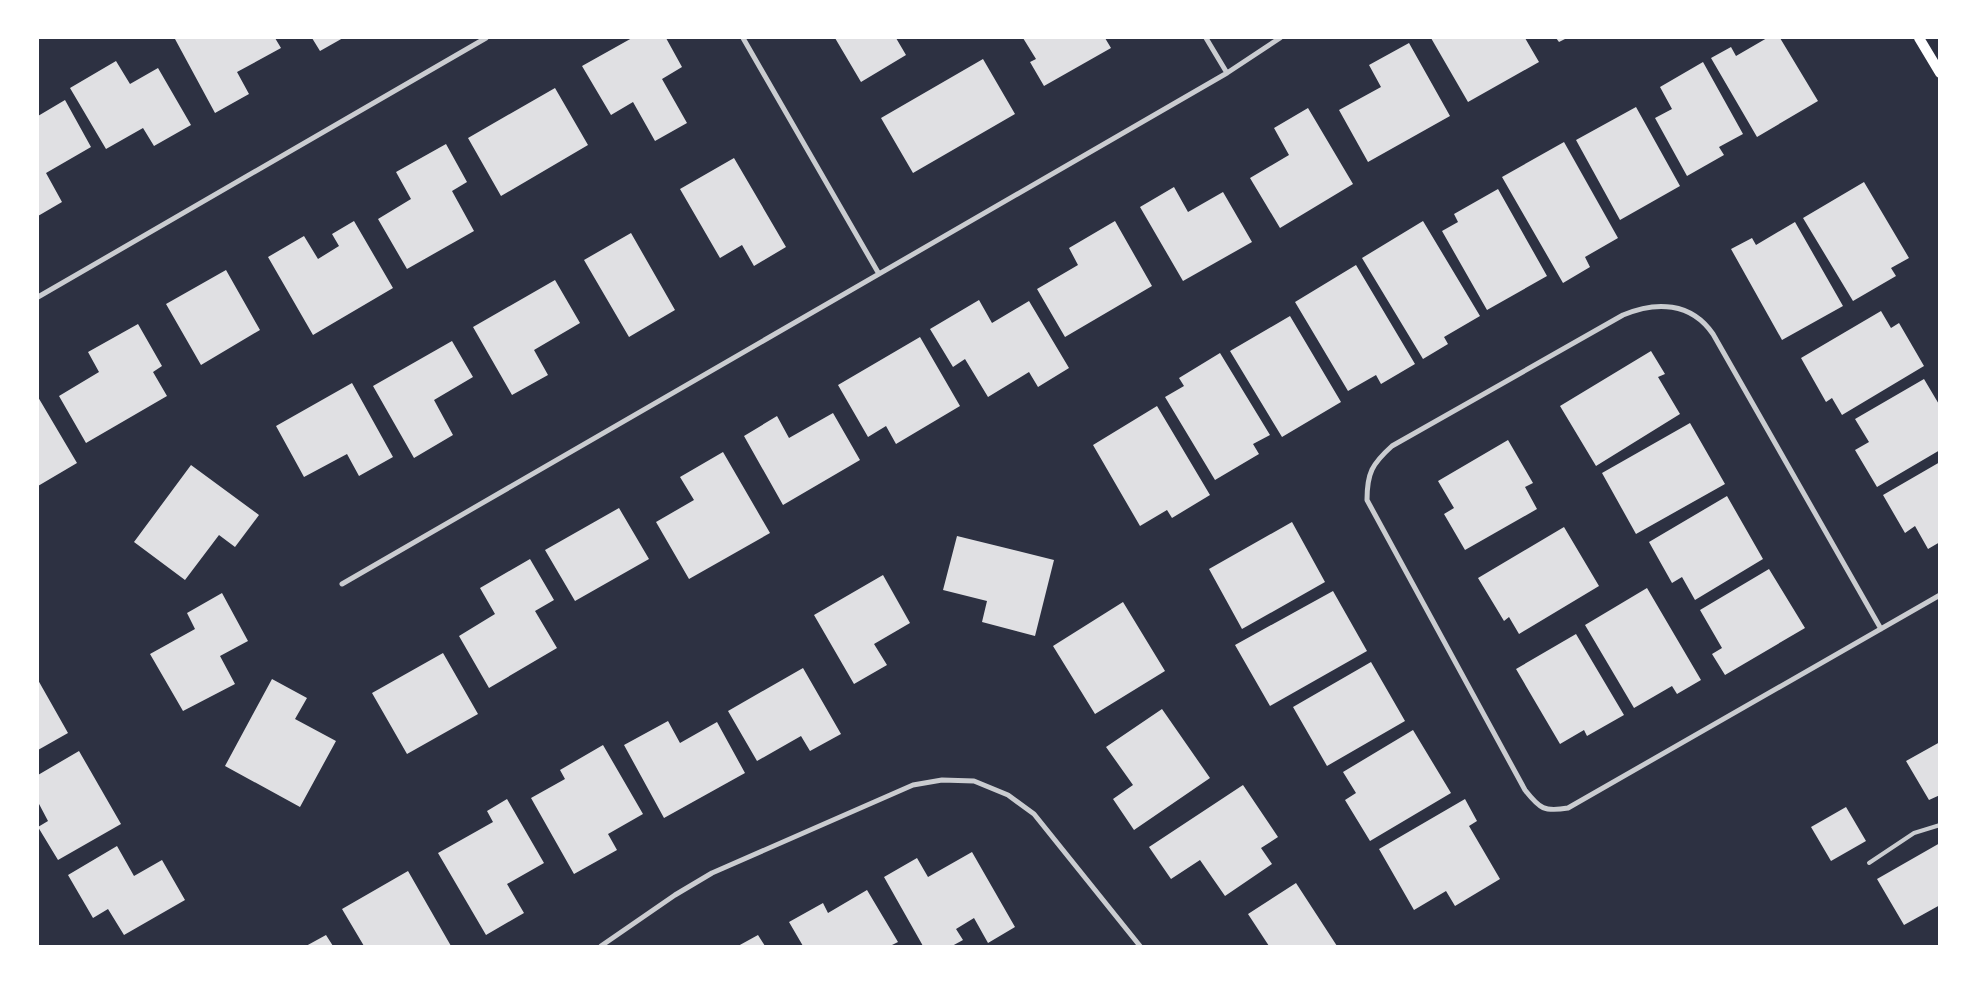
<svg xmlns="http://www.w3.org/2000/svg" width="1977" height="984" font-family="'Varela Round',sans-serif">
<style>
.building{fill:#e0e0e3}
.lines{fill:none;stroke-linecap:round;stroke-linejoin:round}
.service{stroke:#caccd0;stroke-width:4}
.minor{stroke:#caccd0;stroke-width:5}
.secondary{stroke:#fff;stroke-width:10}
</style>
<rect width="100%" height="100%" fill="#2d3142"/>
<path class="building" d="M178,38H275L281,48L237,72L249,94L215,113L175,39Z
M312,38H343L320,51Z
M632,38H666L682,67L662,79L687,123L655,141L633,102L611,115L582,66Z
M835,38H896L906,55L861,82Z
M1023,38H1105L1111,48L1044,86L1030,62L1036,59Z
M1431,38H1525L1539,62L1468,102Z
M1556,38H1567L1559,42Z
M1767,38H1780L1818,101L1757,137L1711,58L1731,47L1736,56Z
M1409,43L1450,116L1368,162L1339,110L1381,87L1369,65Z
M983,59L1015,114L913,173L881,118Z
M116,61L130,84L158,68L191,125L154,146L143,128L106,149L70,88Z
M1703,62L1743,134L1719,147L1724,155L1687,176L1655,118L1672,109L1660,87Z
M555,88L588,145L501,196L468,138Z
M65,100L91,147L46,173L62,202L38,216V116Z
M1636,107L1680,186L1620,220L1576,140Z
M1308,108L1353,184L1280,228L1250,178L1289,155L1274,128Z
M1564,142L1618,238L1585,257L1590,267L1563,283L1502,177Z
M446,144L467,182L452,191L474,231L407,269L378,219L411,199L396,172Z
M734,158L786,247L754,266L742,245L720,258L680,189Z
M1864,182L1909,258L1891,268L1896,276L1853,301L1803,218Z
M1174,187L1188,212L1223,192L1252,242L1183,281L1140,207Z
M1498,189L1547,276L1487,310L1442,231L1458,222L1454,214Z
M354,221L393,288L313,335L268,257L304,236L318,259L339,246L332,234Z
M1115,221L1152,286L1065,337L1037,289L1078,265L1069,248Z
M1423,221L1480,316L1444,337L1448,344L1423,359L1362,258Z
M1795,222L1843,306L1782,340L1731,249L1752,238L1756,245Z
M631,233L675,310L629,337L584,260Z
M1356,265L1415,364L1381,384L1376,375L1348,391L1295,302Z
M226,270L260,330L201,365L166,304Z
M555,280L580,323L534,350L548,375L512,395L473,327Z
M979,300L992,323L1029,301L1069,368L1038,387L1029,372L988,397L965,359L953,367L930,329Z
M1881,311L1891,328L1899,323L1924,366L1842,415L1832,398L1826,402L1801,358Z
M1290,316L1341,402L1282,437L1230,351Z
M138,324L162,366L153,372L167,396L86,443L59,396L99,372L88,352Z
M920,337L960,406L896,444L886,426L868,437L838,385Z
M452,341L473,377L434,400L453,435L414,458L373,386Z
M1651,351L1665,374L1658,377L1680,414L1596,466L1560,406Z
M1220,353L1270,435L1253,444L1259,454L1215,480L1165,397L1184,386L1179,378Z
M1924,379L1940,406V450L1877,487L1855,450L1869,442L1855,419Z
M352,383L393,457L359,476L347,454L304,477L276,426Z
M38,397L77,463L38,486Z
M1157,406L1210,495L1172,518L1167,510L1140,526L1093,445Z
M833,413L860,460L783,505L744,436L777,416L789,438Z
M1690,423L1725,484L1636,534L1602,473Z
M1508,440L1533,483L1525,487L1537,509L1465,550L1444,514L1454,508L1438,481Z
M723,452L770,533L689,579L656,522L694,500L680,477Z
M1940,462V542L1928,549L1915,526L1905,533L1883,495Z
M191,465L259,515L235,547L219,535L185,580L134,542Z
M1727,496L1763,559L1695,600L1682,577L1672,583L1649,542Z
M619,508L649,559L575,601L545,550Z
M1292,522L1325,582L1242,629L1209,569Z
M1564,527L1599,586L1519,634L1509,617L1504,621L1478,578Z
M957,536L1054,560L1035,636L982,622L987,601L943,590Z
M530,559L554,600L535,611L557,648L489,688L459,636L495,614L480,588Z
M1769,569L1805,628L1725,675L1712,654L1722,648L1700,610Z
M883,575L910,623L874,644L887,665L854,684L814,615Z
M1647,588L1701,680L1677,694L1672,686L1634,708L1585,625Z
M1333,591L1367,651L1270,706L1235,645Z
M222,593L248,641L220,656L235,684L183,711L150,654L195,629L187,613Z
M1123,602L1165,671L1095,714L1053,646Z
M1576,634L1624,715L1587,736L1584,730L1560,744L1516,669Z
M443,653L478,714L407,754L372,693Z
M1371,662L1405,721L1327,766L1293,707Z
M803,668L841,734L810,751L801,736L757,761L728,711Z
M272,679L307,698L295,719L336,741L300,807L225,766Z
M38,680L68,733L38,750Z
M1162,709L1210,778L1134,830L1113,799L1133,785L1106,747Z
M668,721L680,743L717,722L745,773L664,818L624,745Z
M1413,730L1451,793L1370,841L1345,800L1356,793L1343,772Z
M1940,742V795L1929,800L1906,761Z
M603,745L643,814L608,834L617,850L574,874L531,798L565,779L560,770Z
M79,751L121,824L58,860L38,827L48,821L38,802V775Z
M1243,785L1278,837L1261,848L1272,864L1225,896L1200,860L1171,879L1149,847Z
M507,799L544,863L507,884L524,913L486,935L438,853L493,822L487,811Z
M1465,799L1477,821L1469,826L1500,879L1455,906L1446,891L1414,910L1379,849Z
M1846,807L1866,841L1831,861L1811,827Z
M1940,843V905L1904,925L1877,879Z
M117,846L134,876L162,860L185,900L124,935L108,909L93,918L68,875Z
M972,852L1015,927L988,943L974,918L956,929L963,940L952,946H923L884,877L917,858L928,877Z
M408,871L451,946H364L342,909Z
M1296,883L1337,946H1269L1248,914Z
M867,890L898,942L890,946H803L789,922L823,903L828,913Z
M326,935L333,946H306Z
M758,935L765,946H738Z"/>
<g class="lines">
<path class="service" d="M1869,863L1914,833L1940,825"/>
<path class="minor" d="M743,38L879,274
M1206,38L1227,73
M38,297L486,38
M342,584L1227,73L1280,38
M1881,629L1713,334C1691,302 1656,301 1623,315L1392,446C1372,464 1367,473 1367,500L1525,790C1540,809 1544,812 1568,808L1940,595
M601,946L675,895L712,873L913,785L942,780L974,781L1008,795L1034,814L1140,946"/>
<path class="secondary" d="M1919,38L1940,73"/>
</g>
<rect width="1977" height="984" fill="none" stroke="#ffffff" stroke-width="78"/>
</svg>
